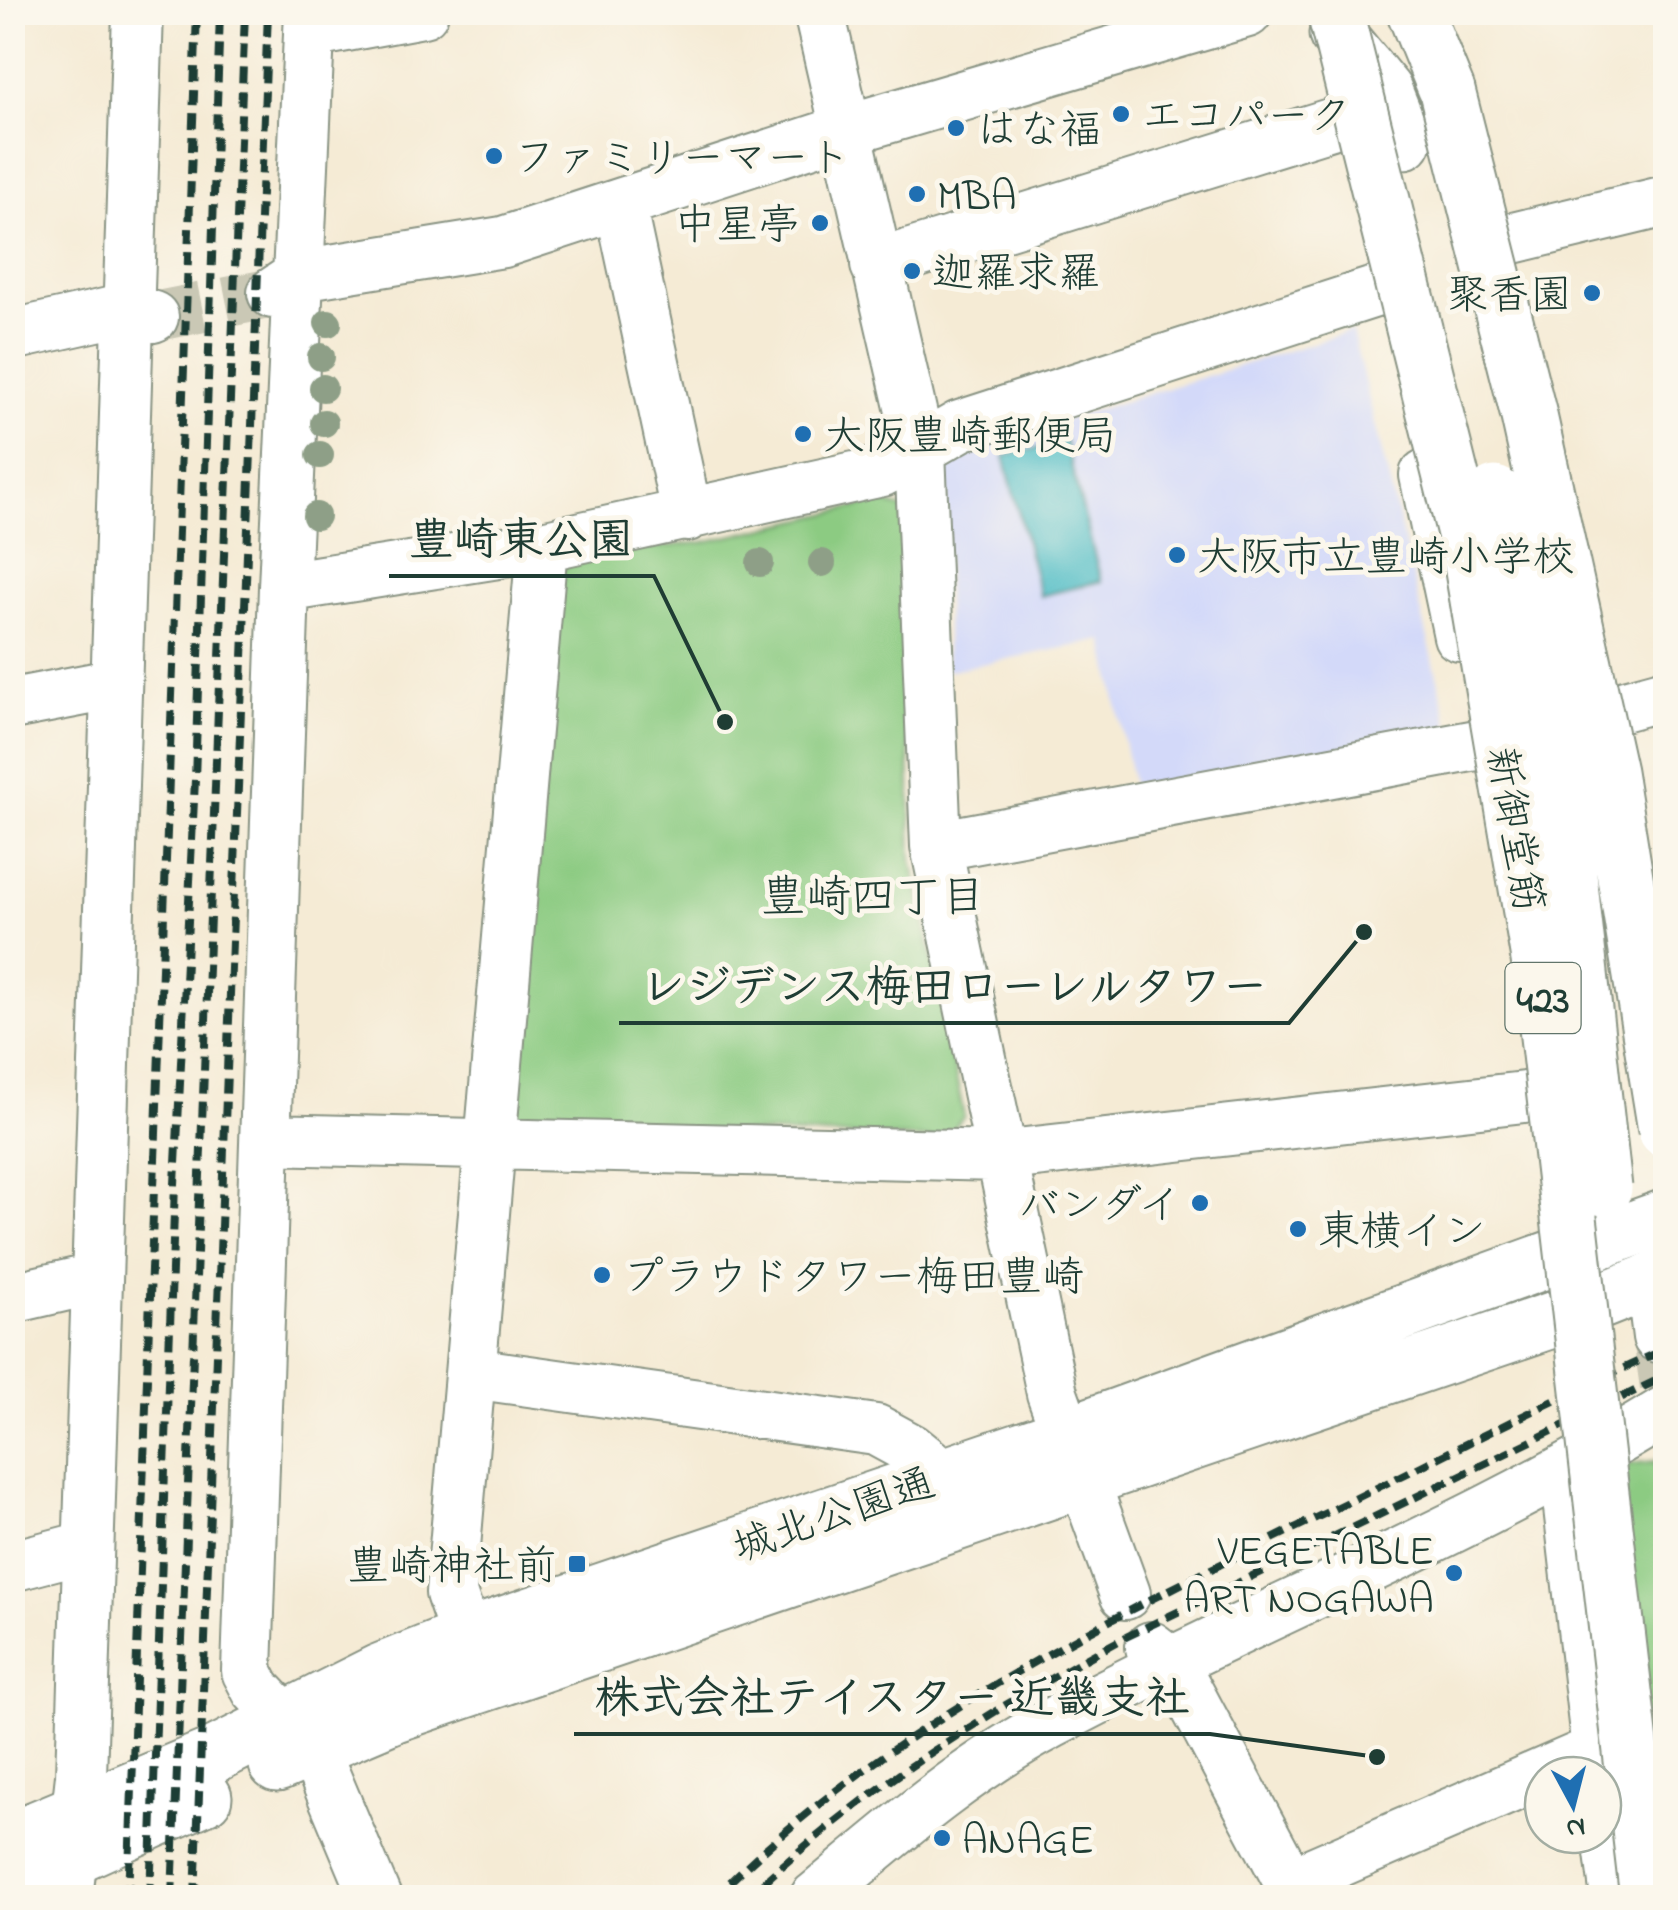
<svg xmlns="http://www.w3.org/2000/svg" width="1678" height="1910" font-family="'Indie Flower','Klee One',sans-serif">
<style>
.built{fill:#d3d9f9}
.green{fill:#8ccb82;stroke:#56845b;stroke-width:2.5}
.water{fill:#4cbbc5;stroke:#367c7c;stroke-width:2.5}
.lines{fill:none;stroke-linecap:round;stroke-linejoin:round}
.minor-tunnel{stroke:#cac8b5;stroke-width:50;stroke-dasharray:50 25;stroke-linecap:butt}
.minor-casing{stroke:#8a9484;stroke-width:54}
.major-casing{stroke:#8a9484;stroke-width:59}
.highway-casing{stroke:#8a9484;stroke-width:59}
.minor{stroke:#fff;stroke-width:50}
.major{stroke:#fff;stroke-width:55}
.highway{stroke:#fff;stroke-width:55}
.rail{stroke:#1f3d34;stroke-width:8;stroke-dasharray:15 8;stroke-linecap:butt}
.highway-bridge-casing{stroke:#8a9484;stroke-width:59;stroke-linecap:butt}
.highway-bridge{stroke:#fff;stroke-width:55}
.tree{fill:#8e9f87}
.poi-dot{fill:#1f6fb2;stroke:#fbf7ec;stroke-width:4}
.labels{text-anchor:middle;stroke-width:10;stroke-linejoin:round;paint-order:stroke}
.shield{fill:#fbf7ec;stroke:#61756b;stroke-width:2.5}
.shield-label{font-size:40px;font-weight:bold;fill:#1f3d34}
.poi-label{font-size:42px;fill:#1f3d34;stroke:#fbf7ec;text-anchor:start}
.street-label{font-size:42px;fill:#1f3d34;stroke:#fbf7ec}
.neighbourhood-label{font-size:45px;fill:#1f3d34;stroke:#fbf7ec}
.leader{fill:none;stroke:#1f3d34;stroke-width:4}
.callout-dot{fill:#1f3d34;stroke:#fbf7ec;stroke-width:4}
.callout-label{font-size:45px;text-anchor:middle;font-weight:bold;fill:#1f3d34;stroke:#fbf7ec;stroke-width:10;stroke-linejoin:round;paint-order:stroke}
</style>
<rect width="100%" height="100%" fill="#fbf7ec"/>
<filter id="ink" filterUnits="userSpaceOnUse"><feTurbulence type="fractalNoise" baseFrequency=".01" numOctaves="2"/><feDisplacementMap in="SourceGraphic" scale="20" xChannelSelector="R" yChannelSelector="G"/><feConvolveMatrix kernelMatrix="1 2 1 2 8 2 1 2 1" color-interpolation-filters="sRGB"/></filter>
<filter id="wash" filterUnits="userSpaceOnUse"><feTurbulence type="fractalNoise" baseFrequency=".0048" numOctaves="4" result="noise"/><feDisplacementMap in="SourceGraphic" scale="40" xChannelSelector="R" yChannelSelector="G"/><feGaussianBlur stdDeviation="2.25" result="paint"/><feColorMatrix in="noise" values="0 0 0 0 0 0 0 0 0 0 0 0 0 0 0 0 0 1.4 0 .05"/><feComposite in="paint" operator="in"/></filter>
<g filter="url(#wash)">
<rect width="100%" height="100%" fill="#f5ebd5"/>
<path class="built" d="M1352,331L1450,728L1135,796L1104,640L946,671L947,470L964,451Z"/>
<path class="green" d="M882,501L903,509L912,859L964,1116L945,1139L528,1125L506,1107L554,586L570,557L704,542Z
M1656,1461L1665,1549L1666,1882L1613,1466Z"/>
<path class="water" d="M1065,441L1101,581L1040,596L1004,456Z"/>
</g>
<g filter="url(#ink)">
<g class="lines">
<path class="minor-tunnel" d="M153,317L273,293
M1658,1337L1665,1387"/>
<g class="minor-casing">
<path id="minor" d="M310,12L284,587L247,1671L257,1690L313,1748L376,1898
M819,12L920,450L936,846L1052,1393L1125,1594
M309,33L423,12
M620,204L687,516
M1501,241L1666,201
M876,265L1337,122
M273,293L300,275L503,242L843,131L1247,12
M12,335L127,309L153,317
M1425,475L1459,636
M284,587L542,546L882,471L960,426L1384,289
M12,704L116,684
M936,846L1482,744L1666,694
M266,1139L1000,1156L1533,1096
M1651,1281L1658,1337
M12,1298L94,1279
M472,1373L876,1430L911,1449L943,1475
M1565,1473L1600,1775
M12,1566L88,1546
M466,1637L451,1593L542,546
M1151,1647L1173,1664L1298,1898
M1603,1800L1616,1898
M1290,1883L1597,1750
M67,1898L81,1776L138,12
M815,1898C890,1835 965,1769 1052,1723C1254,1615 1470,1532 1666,1411"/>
</g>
<g class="major-casing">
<path id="major" d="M277,1764L395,1714L1558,1318L1666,1275
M12,1839L212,1756L379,1672L466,1637L1065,1435L1666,1217
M12,1884L204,1797"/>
</g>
<g class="highway-casing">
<path id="highway" d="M1415,12L1447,91
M1337,34L1384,91L1404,141"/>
</g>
<use href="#minor" class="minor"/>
<use href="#major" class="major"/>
<use href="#highway" class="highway"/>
<path class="rail" d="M128,1898L197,12
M150,1898L175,1184L195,780L220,12
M172,1898L245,12
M195,1898L268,12
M714,1898C883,1725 1118,1614 1332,1510C1443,1456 1553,1399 1666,1349
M747,1898C859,1792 991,1709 1126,1637L1666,1376"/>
<g class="highway-bridge-casing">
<path id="highway-bridge" d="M1335,12L1470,553L1539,959L1648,1898
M1447,91L1529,416L1608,772L1666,1130
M1495,494L1559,786L1604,1188"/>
</g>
<use href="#highway-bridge" class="highway-bridge"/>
</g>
<g class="tree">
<circle cx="328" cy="323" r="14"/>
<circle cx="321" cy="357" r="14"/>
<circle cx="323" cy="388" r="14"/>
<circle cx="324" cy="423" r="14"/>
<circle cx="320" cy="455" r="14"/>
<circle cx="316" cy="516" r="14"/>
<circle cx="760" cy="563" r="14"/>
<circle cx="822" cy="563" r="14"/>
</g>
</g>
<g class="poi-dot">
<circle cx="1121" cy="114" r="10"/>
<circle cx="956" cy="128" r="10"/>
<circle cx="494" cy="156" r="10"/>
<circle cx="917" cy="194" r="10"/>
<circle cx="820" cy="223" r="10"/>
<circle cx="912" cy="271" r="10"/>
<circle cx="1592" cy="293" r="10"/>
<circle cx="803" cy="434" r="10"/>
<circle cx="1177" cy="555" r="10"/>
<circle cx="1200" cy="1203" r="10"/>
<circle cx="1298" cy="1229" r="10"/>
<circle cx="602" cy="1275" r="10"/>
<rect x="567" y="1554" width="20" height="20" rx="5"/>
<circle cx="1454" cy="1573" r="10"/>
<circle cx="942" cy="1838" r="10"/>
</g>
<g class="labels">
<rect class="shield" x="1505.5" y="963" width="75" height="70" rx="8"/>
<g class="shield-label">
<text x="1543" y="1012">423</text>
</g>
<g class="poi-label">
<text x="1141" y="129">エコパーク</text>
<text x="976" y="143">はな福</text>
<text x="514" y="171">ファミリーマート</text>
<text x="937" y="209">MBA</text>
<text x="800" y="238" text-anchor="end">中星亭</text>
<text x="932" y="286">迦羅求羅</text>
<text x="1572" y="308" text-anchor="end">聚香園</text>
<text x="823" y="449">大阪豊崎郵便局</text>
<text x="1197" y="570">大阪市立豊崎小学校</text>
<text x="1180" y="1218" text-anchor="end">バンダイ</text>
<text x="1318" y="1244">東横イン</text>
<text x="622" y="1290">プラウドタワー梅田豊崎</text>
<text x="1434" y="1564" text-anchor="end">VEGETABLE<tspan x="1434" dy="48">ART NOGAWA</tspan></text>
<text x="557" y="1579" text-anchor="end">豊崎神社前</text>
<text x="962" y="1853">ANAGE</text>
</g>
<g class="street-label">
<text transform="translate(1517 829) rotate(80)" y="15">新御堂筋</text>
<text transform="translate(833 1513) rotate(-19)" y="15">城北公園通</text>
</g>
<g class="neighbourhood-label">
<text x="873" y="911">豊崎四丁目</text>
</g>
</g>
<path class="leader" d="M725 722L654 576H389M1364 932L1289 1023H619M1377 1757L1210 1734H574"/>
<g class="callout-dot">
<circle cx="725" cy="722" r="10"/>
<circle cx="1364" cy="932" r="10"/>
<circle cx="1377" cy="1757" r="10"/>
</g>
<g class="callout-label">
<text x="521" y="554">豊崎東公園</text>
<text x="954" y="1001">レジデンス梅田ローレルタワー</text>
<text x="892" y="1712">株式会社テイスター 近畿支社</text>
</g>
<rect width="1678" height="1910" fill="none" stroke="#fbf7ec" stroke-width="50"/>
<g transform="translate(1573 1805) rotate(173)"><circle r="48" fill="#fbf7ec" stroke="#a3ada2" stroke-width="2.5"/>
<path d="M0-8L18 38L0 25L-18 38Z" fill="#1f6fb2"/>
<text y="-15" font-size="28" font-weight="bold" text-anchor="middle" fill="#1f3d34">N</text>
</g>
</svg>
